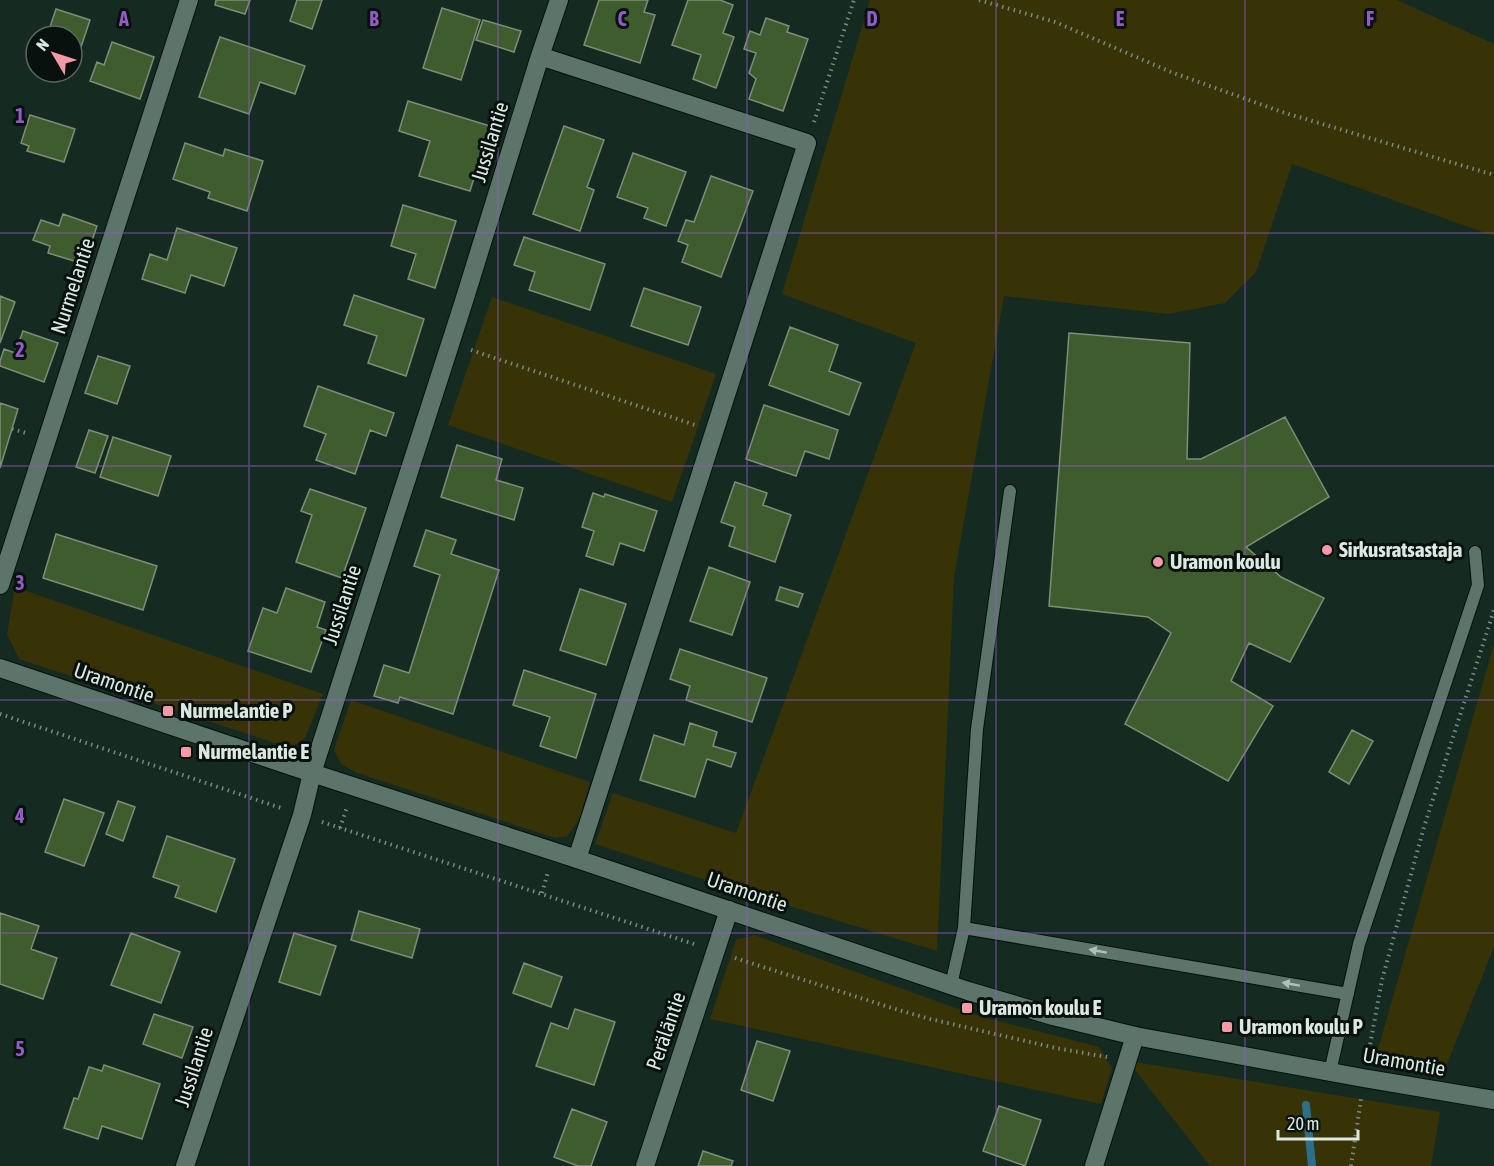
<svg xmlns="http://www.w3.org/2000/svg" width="1494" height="1166" font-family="'Asap Condensed',sans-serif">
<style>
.green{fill:#373307}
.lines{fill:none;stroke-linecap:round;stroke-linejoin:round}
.stream{stroke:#2b6f8b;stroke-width:8}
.building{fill:#3e5c2e;stroke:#7f8c78;stroke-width:1.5}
.service-casing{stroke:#01130c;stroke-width:14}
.minor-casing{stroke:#01130c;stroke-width:20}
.tertiary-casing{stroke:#01130c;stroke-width:20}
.path{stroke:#788a82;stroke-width:4;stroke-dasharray:1.5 4.5;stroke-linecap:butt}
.service{stroke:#5c7469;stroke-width:12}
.minor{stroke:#5c7469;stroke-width:18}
.tertiary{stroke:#5c7469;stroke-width:18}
.oneway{fill:#afc0b8}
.grid{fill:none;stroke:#935bc8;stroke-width:1.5;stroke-opacity:0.55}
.poi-dot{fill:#f49aa6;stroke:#08110d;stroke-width:2}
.labels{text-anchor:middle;stroke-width:6;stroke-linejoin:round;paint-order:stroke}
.street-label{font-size:21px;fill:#dce9e3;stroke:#08110d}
.poi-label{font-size:21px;font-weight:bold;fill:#dce9e3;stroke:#08110d;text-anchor:start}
.grid-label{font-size:20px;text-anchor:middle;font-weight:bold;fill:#935bc8;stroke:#08110d;stroke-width:6;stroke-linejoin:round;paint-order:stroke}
</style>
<rect width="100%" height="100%" fill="#152b22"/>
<path class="green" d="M870,0H1397L1494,44V236L1292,164L1256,272L1225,303L1168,314L1004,296L954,577L937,951L718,884L595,844L613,793L736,833L916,343L782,294Z
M492,297L716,374L672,502L448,425Z
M15,587L323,694L305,738L290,748L19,659L7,634Z
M1494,644V947L1445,1069L1374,1063Z
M351,700L590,782L579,820L567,836L555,838L355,772L341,764L334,750Z
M754,935L972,1014L1099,1047L1112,1068L1101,1104L710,1019L736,940Z
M1128,1061L1440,1112L1431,1166H1210Z"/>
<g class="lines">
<path class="stream" d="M1306,1105L1312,1166"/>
</g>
<path class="building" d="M216,0H250L245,14L215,5Z
M297,0H322L312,29L290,21Z
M599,0H648L644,12L655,15L640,63L584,45Z
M688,0H720L733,5L723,33L734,37L716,88L693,79L701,55L672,45Z
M442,8L480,20L461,80L423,68Z
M56,9L90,20L77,59L72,57V36H47Z
M766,18L789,26L787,32L808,39L783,111L749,99L756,79L749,73L756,53L744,49L750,31L760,35Z
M483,20L521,31L514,52L476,40Z
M220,37L305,66L295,94L260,82L249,114L199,97Z
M112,42L154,57L140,99L90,81L97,62L104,65Z
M408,101L490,126L470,191L419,176L430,141L399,131Z
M30,115L75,129L64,162L27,151L29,146L21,143Z
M564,126L604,140L587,187L594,190L580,231L533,214Z
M185,143L223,156L225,149L263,161L247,211L208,198L210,192L173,179Z
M633,153L686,172L666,226L644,218L648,208L617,197Z
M711,176L753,191L721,277L682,262L688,245L678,241L686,220L694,222Z
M403,205L456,221L435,288L408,279L416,254L391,246Z
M63,214L97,226L84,264L48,253L50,246L33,240L41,220L59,226Z
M177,228L237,248L224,286L191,275L185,293L142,279L150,254L167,260Z
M524,237L605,264L590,310L529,290L535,272L514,265Z
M644,288L701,307L688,345L631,326Z
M354,295L424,319L406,376L368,363L377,336L344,325Z
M0,296L15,302L0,343Z
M790,327L838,345L829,371L861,383L849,415L769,385Z
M23,331L58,343L44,382L0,366V361L4,349L15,353Z
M1069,333L1190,343L1187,459H1201L1285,417L1329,497L1246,547L1281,577L1324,598L1290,662L1249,643L1231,681L1273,706L1228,781L1125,724L1171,633L1148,617L1049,606Z
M98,356L130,366L117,404L85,393Z
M318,386L394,413L386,436L370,430L355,474L316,460L326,434L304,426Z
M0,403L18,409L0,468Z
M764,405L838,430L829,459L805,451L796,476L746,459Z
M89,430L108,436L95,473L76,467Z
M113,437L171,456L158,496L100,477Z
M457,445L502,459L496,480L523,488L514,520L441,497Z
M735,482L767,493L763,505L791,515L775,562L729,546L735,527L721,522Z
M310,489L366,508L342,578L296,562L312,515L301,511Z
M593,493L604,497L605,494L657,511L644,551L620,543L613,565L586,556L594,531L582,527Z
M426,530L456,540L451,554L499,570L453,714L400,697L398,703L374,696L384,665L409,673L440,575L414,566Z
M56,534L157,566L143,610L43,578Z
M709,567L750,582L732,635L690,621Z
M780,587L803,594L798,607L776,600Z
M286,588L325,602L317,627L326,630L311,672L248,651L263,608L277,613Z
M580,589L626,604L606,665L560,650Z
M680,649L767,678L752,722L686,700L690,686L670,679Z
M524,670L596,694L576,758L540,746L550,717L513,705Z
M690,723L717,732L713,746L736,753L731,767L707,759L695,797L640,780L654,735L684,745Z
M1352,730L1373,741L1349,784L1329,772Z
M64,799L104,813L84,866L45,852Z
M118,801L135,807L123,841L106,834Z
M167,836L235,859L216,912L175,897L179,886L153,877Z
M359,911L420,929L412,958L351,940Z
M0,913L39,926L31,949L57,958L43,999L0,984Z
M131,933L180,952L161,1003L111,985Z
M294,933L336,946L320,995L279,982Z
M524,963L562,977L551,1007L513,993Z
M575,1009L615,1022L594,1085L536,1066L551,1023L568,1029Z
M154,1014L193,1027L182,1058L143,1044Z
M757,1041L790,1051L773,1101L741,1090Z
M104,1065L160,1084L142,1139L102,1126L98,1139L64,1128L74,1098L78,1099L89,1067L102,1071Z
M999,1106L1041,1120L1025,1166L983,1151Z
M572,1109L607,1122L591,1166H578L554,1157Z
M703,1151L733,1161L731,1166H698Z"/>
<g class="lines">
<g class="service-casing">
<path id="service" d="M964,928L1348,994
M951,985L964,928L977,729L1010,491
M1330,1072L1359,944L1478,585L1475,552"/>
</g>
<g class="minor-casing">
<path id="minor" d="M540,56L559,0
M0,585L189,0
M185,1166L302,815L312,773L464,301L540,56L807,143L577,859
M645,1166L729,910
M1094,1166L1135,1036"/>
</g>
<g class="tertiary-casing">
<path id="tertiary" d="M0,668L312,773L577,859L968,991L1053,1016L1135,1036L1363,1078L1494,1100"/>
</g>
<path class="path" d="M979,0L1055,22L1171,72L1282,112L1494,175
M814,122L854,0
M471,350L695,425
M12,429L26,433
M0,714L281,808
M322,822L694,944
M340,828L347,807
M542,893L548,872
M735,958L892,1008L930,1019L1056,1048L1107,1057
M1368,1056L1382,980L1424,827L1494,610
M1351,1166L1361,1099"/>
<use href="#service" class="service"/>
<use href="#minor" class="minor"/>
<use href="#tertiary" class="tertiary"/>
</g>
<defs><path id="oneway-solid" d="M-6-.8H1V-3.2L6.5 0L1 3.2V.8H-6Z" transform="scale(1.5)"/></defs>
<g class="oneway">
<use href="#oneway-solid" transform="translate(1098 951) rotate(-170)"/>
<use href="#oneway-solid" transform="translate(1291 984) rotate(-170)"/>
</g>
<path class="grid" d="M249,0V1166M498,0V1166M747,0V1166M996,0V1166M1245,0V1166M0,233H1494M0,466H1494M0,700H1494M0,933H1494"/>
<g class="poi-dot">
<circle cx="1327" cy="550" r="6"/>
<circle cx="1158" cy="562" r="6"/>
<rect x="162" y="705" width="12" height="12" rx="3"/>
<rect x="180" y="746" width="12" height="12" rx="3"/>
<rect x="961" y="1002" width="12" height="12" rx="3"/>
<rect x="1221" y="1021" width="12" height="12" rx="3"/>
</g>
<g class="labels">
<g class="street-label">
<text transform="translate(490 142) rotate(-73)" y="7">Jussilantie</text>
<text transform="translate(73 286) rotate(-72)" y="7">Nurmelantie</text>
<text transform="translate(342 605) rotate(-72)" y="7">Jussilantie</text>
<text transform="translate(114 683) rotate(19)" y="7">Uramontie</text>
<text transform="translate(747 892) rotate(19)" y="7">Uramontie</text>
<text transform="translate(666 1031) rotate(-71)" y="7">Peräläntie</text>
<text transform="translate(1404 1062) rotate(10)" y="7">Uramontie</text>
<text transform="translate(194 1067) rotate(-72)" y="7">Jussilantie</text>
</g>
<g class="poi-label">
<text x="1339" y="557">Sirkusratsastaja</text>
<text x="1170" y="569">Uramon koulu</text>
<text x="180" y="718">Nurmelantie P</text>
<text x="198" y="759">Nurmelantie E</text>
<text x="979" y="1015">Uramon koulu E</text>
<text x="1239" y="1034">Uramon koulu P</text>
</g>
</g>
<g class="grid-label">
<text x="124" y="26">A</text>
<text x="374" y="26">B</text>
<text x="622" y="26">C</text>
<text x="872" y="26">D</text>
<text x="1120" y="26">E</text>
<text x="1370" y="26">F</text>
<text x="20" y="123">1</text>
<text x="20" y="357">2</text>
<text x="20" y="590">3</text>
<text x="20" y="823">4</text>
<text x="20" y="1056">5</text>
</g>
<g transform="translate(54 54) rotate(309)"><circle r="28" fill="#08110d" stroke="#5d6763" stroke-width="1.5"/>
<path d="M0-4.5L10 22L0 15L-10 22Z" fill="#f49aa6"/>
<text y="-9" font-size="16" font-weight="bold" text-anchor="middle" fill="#dce9e3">N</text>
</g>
<path d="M1278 1130v9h80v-9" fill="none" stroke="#dce9e3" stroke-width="3"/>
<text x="1287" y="1130" font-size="18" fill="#dce9e3" stroke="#08110d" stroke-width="4.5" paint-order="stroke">20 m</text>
</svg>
